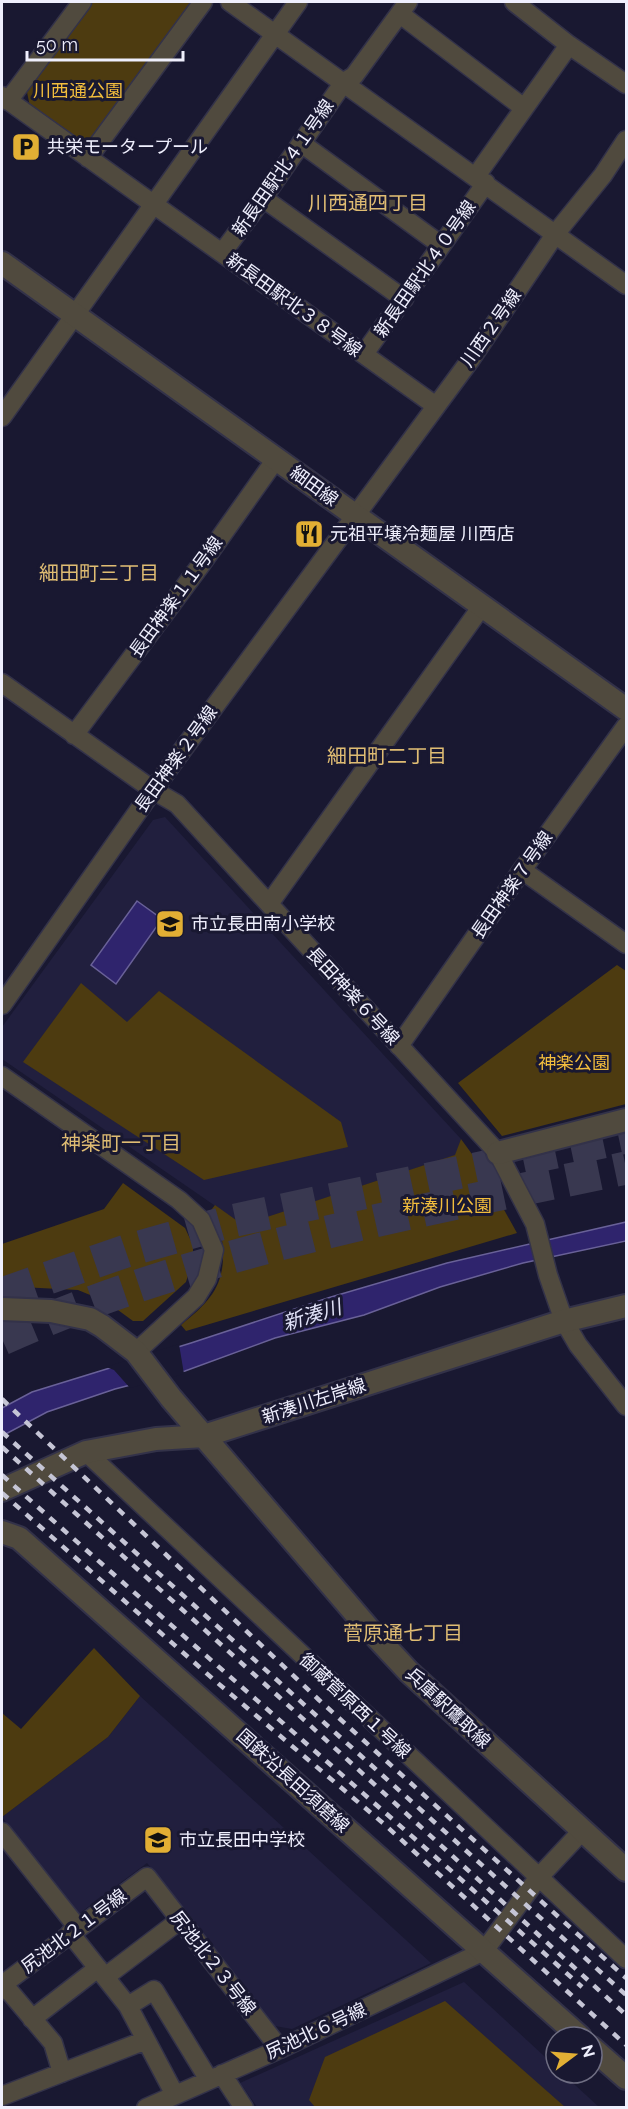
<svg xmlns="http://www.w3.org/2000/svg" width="628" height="2109" font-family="Raleway,'Noto Sans JP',sans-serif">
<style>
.built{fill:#211f3e}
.green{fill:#4d3b10}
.water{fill:#2f246d;stroke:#696198;stroke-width:1.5}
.pier{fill:#191831}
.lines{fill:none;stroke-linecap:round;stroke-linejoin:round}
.motorway-tunnel{stroke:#393850;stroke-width:33;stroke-dasharray:33 16;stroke-linecap:butt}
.minor-casing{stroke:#333249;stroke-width:21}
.tertiary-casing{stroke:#333249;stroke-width:26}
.minor{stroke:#504a3e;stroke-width:18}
.tertiary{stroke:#504a3e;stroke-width:22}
.rail{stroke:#c5c5d5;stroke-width:4.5;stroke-dasharray:8 8;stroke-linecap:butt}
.labels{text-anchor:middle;stroke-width:6;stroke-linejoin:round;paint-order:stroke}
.park-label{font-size:18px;fill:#f2bd3d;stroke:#191831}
.poi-label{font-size:18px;fill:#efeffd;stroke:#191831;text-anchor:start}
.street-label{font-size:18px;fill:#efeffd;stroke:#191831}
.neighbourhood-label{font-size:20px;fill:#dfbc73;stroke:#191831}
.water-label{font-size:20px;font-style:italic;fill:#e1e2f8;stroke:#191831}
</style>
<rect width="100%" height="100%" fill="#191831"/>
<path class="built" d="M165,817L461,1139L456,1155L243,1225L2,1059V1027L153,820Z
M140,1696L431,1963L292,2029L275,2026L147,1863L76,1916L2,1817L108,1737Z
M464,1982L556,2067V2073H562L599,2107H257L240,2083Z"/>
<path class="green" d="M93,2H192L92,140L78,143L30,107L27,92Z
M617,965L626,971V1104L502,1136L458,1083Z
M81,983L127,1022L159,991L341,1122L348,1147L204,1180L23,1062Z
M461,1139L477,1161L517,1233L186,1331L181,1325C205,1305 223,1290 223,1256C223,1249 223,1241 220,1233C218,1226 212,1219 209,1213L215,1205L243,1225L455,1155Z
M123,1183L185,1228L193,1245V1259L186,1282L143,1321H133L107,1302L78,1290L2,1286V1244L104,1209Z
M94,1648L140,1696L108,1737L2,1817V1713L21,1729Z
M445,2001L565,2107H315L309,2100L325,2057Z"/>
<path class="water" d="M137,901L162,919L116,984L91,965Z
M626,1222V1241L523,1263L440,1287L364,1315L275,1338L185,1371L115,1389L47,1412L2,1436V1408L32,1392L191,1343L331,1297L447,1263Z"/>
<path class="pier" d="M179,1344L184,1374L130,1388L114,1370L106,1367Z"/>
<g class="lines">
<path class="motorway-tunnel" d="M2,1294L126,1251L231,1221L626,1137
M2,1339C199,1250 416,1212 626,1168"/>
<g class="minor-casing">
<path id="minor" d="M230,2L626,285
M514,2L569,45L626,84
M400,14L524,108
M2,96L436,406
M8,101L82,2
M301,143L441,245
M88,158L203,2
M476,176L569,45
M263,198L404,299
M222,253L263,198L344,82L354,76L408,2
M364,354L486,183
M2,417L298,2
M2,683L153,790L177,804L498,1153L535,1224L548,1275L564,1321L578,1345L626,1406
M74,735L200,566L276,459
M522,870L626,944
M269,904L482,606
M2,1005L153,790L471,359L556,233L603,175L626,140
M399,1046L522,870L626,726
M2,1076L179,1200L201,1220L214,1250L207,1279L196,1297L136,1352
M86,1452L626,1959
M2,1832L78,1928
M70,1933L128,2006L175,2095
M105,1977L180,1920
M2,1985L147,1877L280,2049
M2,1988L10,1992L53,2043L62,2073
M128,2006L154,1990L209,2080
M32,2019L98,1968
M222,2074L244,2108
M2,2096L146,2040
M146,2108L280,2049L484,1951L538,1878L583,1830"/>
</g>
<g class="tertiary-casing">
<path id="tertiary" d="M2,263L626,709
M498,1153L626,1120
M2,1309L51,1311L90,1319L102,1326L136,1352L171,1398L368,1628L409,1672L626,1870
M2,1490L86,1452L156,1439L204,1436L564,1321L626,1306
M2,1532L19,1538L580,2037
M592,2048L626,2078"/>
</g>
<use href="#minor" class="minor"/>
<use href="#tertiary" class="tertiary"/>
<path class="rail" d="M2,1399L319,1700L626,1978
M2,1432L626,1995
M2,1447L278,1696L626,2015
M2,1475C194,1647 390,1815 582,1987
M2,1493L213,1679L384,1824L626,2045"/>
</g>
<defs>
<g id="parking-square" transform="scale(1.5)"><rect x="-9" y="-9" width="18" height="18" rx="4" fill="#e2af34" stroke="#191831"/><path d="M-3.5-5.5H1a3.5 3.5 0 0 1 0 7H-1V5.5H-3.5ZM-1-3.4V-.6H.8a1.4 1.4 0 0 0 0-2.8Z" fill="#111"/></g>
<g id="restaurant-square" transform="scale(1.5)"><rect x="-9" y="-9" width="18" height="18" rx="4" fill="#e2af34" stroke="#191831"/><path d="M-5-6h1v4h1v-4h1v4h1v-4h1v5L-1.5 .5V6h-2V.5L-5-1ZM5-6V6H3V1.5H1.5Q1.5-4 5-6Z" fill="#111"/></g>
<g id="school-square" transform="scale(1.5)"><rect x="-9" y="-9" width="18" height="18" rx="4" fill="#e2af34" stroke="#191831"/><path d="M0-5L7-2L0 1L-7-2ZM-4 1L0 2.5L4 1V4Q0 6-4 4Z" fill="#111"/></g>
</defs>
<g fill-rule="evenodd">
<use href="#parking-square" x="26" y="147"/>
<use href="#restaurant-square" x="309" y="534"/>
<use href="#school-square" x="170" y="924"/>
<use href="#school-square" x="158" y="1840"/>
</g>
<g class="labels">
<g class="park-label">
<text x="78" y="97">川西通公園</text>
<text x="574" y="1069">神楽公園</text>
<text x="447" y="1212">新湊川公園</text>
</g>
<g class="poi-label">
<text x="47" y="153">共栄モータープール</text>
<text x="330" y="540">元祖平壌冷麺屋 川西店</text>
<text x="191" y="930">市立長田南小学校</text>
<text x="179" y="1846">市立長田中学校</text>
</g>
<g class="street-label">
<text transform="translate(283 168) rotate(-55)" y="6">新長田駅北４１号線</text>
<text transform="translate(425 269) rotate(-55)" y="6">新長田駅北４０号線</text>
<text transform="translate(294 305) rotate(36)" y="6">新長田駅北３８号線</text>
<text transform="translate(491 328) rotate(-55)" y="6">川西２号線</text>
<text transform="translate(314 486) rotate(36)" y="6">細田線</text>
<text transform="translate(176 597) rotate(-54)" y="6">長田神楽１１号線</text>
<text transform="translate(176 759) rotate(-54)" y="6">長田神楽２号線</text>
<text transform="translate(512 885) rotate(-55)" y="6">長田神楽７号線</text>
<text transform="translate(353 996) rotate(47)" y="6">長田神楽６号線</text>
<text transform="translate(314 1401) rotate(-18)" y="6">新湊川左岸線</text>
<text transform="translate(355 1706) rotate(43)" y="6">御蔵菅原西１号線</text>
<text transform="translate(448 1708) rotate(43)" y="6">兵庫駅鷹取線</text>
<text transform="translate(293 1781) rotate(42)" y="6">国鉄沿長田須磨線</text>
<text transform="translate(74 1931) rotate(-37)" y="6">尻池北２１号線</text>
<text transform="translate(213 1963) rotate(52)" y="6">尻池北２３号線</text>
<text transform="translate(316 2031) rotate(-25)" y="6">尻池北６号線</text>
</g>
<g class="neighbourhood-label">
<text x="368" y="210">川西通四丁目</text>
<text x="99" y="580">細田町三丁目</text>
<text x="387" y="763">細田町二丁目</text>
<text x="121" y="1150">神楽町一丁目</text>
<text x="403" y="1640">菅原通七丁目</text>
</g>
<g class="water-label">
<text transform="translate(312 1315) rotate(-17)" y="7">新湊川</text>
</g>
</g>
<rect width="628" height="2109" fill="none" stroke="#efeffd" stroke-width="6"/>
<g transform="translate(574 2055) rotate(74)"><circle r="28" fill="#191831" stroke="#6f6e83" stroke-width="1.5"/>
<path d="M0-4.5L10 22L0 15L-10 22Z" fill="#e2af34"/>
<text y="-9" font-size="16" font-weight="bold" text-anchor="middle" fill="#efeffd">N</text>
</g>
<path d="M27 51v9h156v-9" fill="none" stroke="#efeffd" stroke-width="3"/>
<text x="36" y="51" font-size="18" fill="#efeffd" stroke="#191831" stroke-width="4.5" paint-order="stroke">50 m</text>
</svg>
